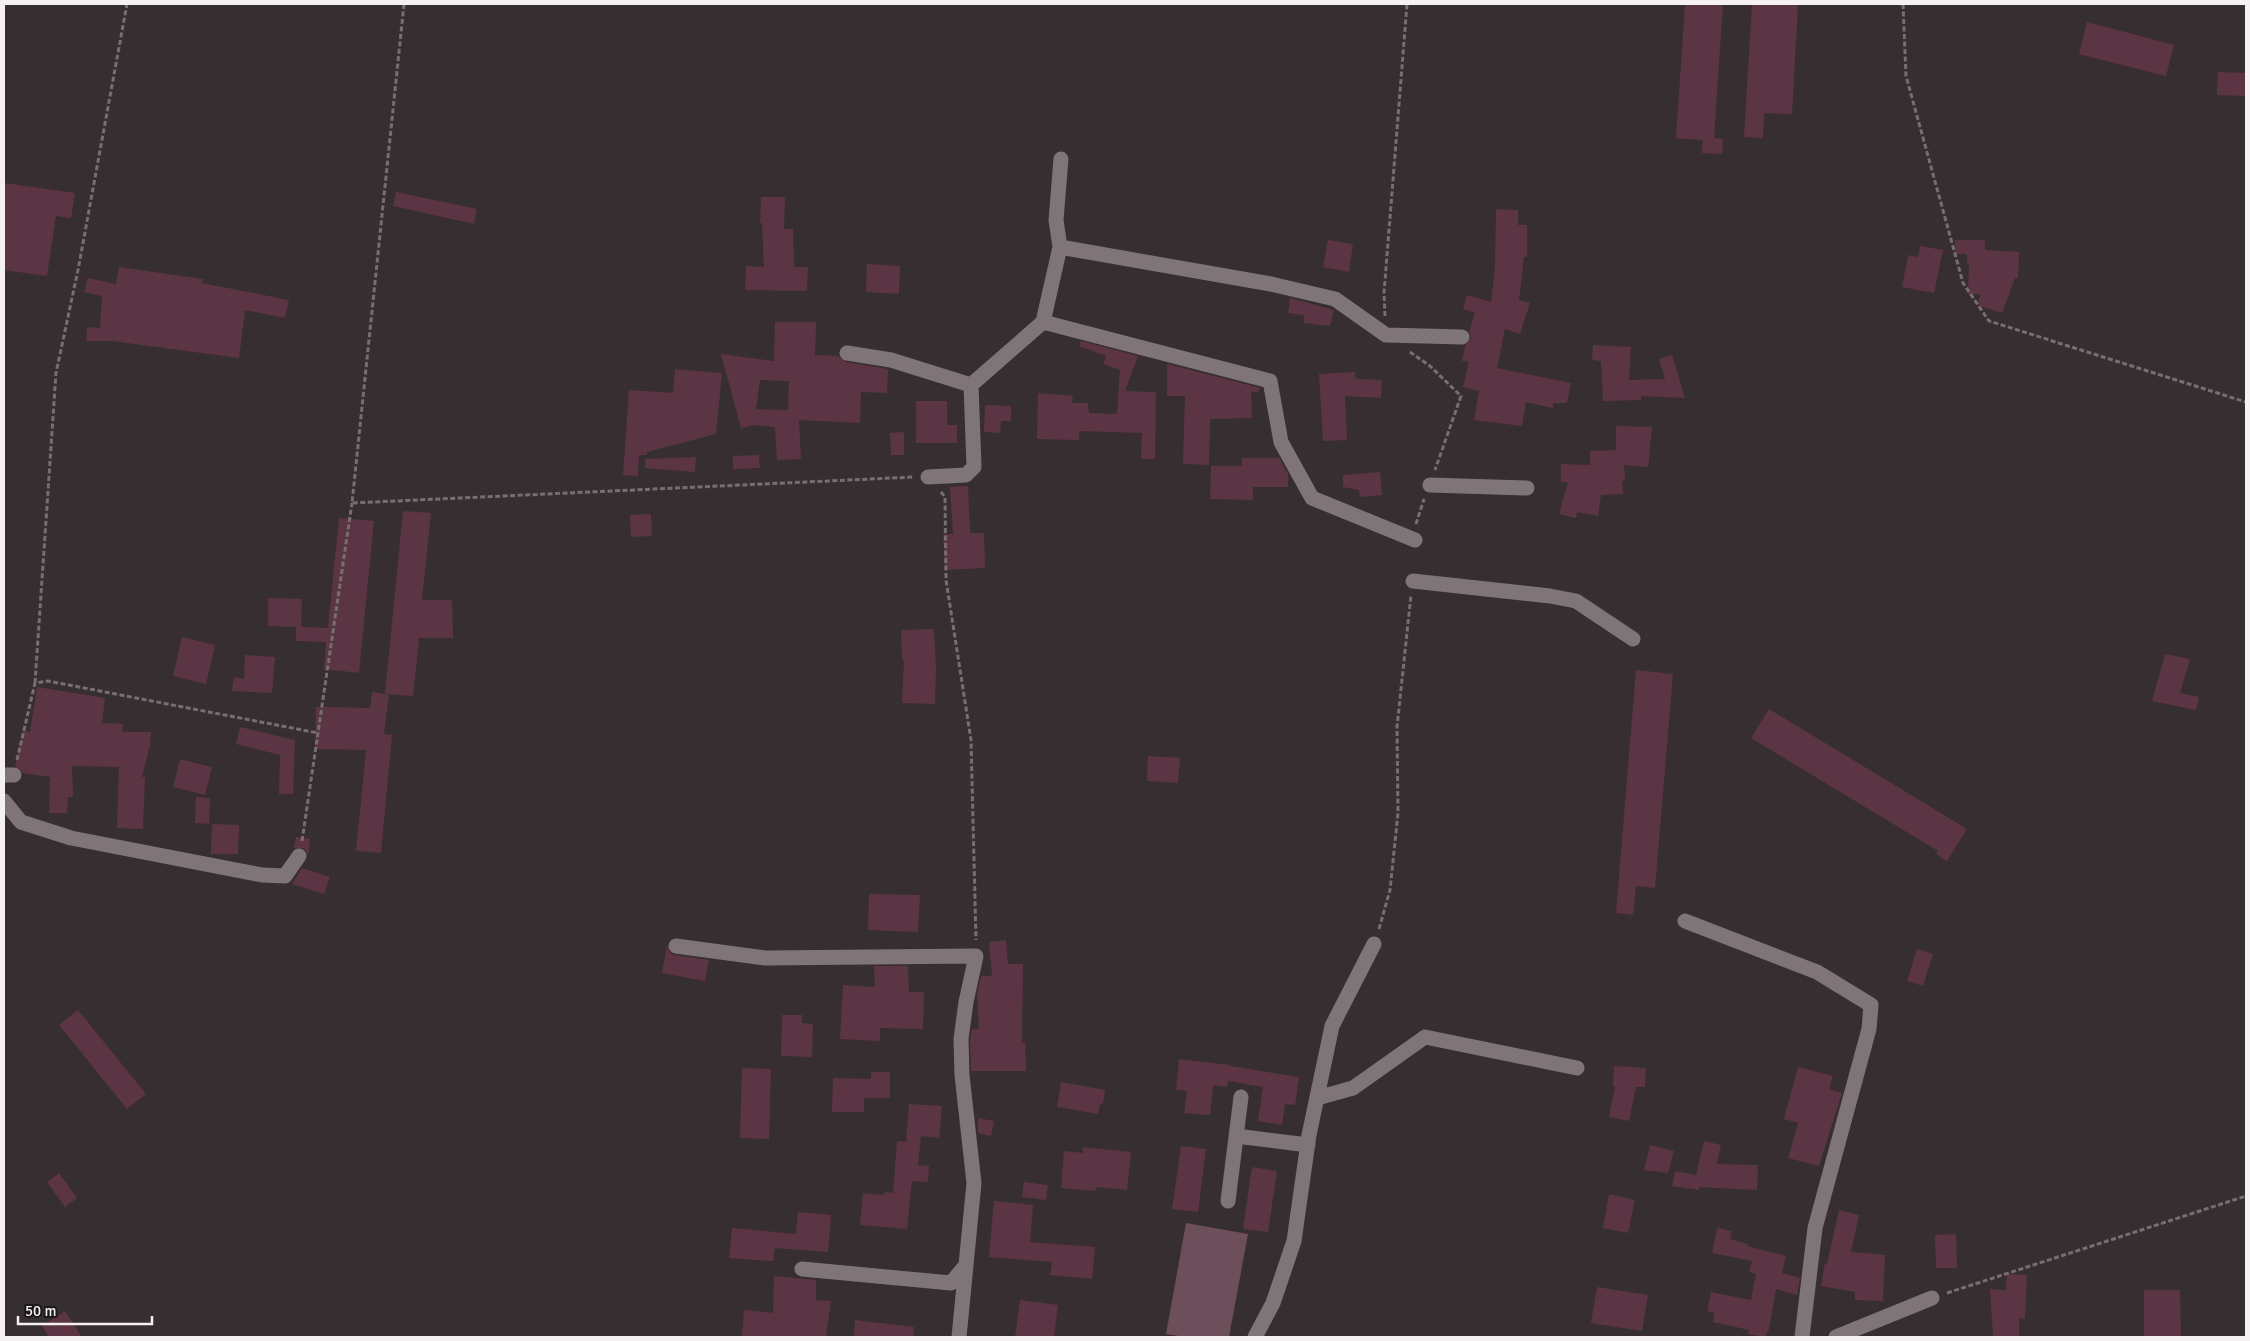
<svg xmlns="http://www.w3.org/2000/svg" width="2250" height="1341" font-family="Signika,sans-serif">
<style>
.grass{fill:#6c4f5a}
.building{fill:#5c3545;fill-rule:evenodd}
.lines{fill:none;stroke-linecap:round;stroke-linejoin:round}
.path{stroke:#766e70;stroke-width:3;stroke-dasharray:5 2.5;stroke-linecap:butt}
.minor{stroke:#7f7578;stroke-width:15}
</style>
<rect width="100%" height="100%" fill="#372e31"/>
<path class="grass" d="M1186,1223L1248,1234L1229,1337H1185L1166,1334Z"/>
<path class="building" d="M1685,4H1723L1714,138L1723,139L1722,154L1702,153L1703,140L1676,138Z
M1752,4H1798L1792,114L1764,113L1763,138L1744,137Z
M2087,22L2174,45L2166,76L2079,54Z
M2218,72L2246,73V96L2217,95Z
M4,183L75,193L71,218L56,216L47,276L4,270Z
M396,192L477,209L474,224L393,206Z
M761,197H785L784,229H793L794,267H808L807,291L745,290L746,266L764,267L762,223H760Z
M1496,209L1518,210V225H1527V257H1524L1519,300L1530,303L1520,334L1505,329L1497,368L1571,383L1567,403H1553V408L1526,402L1522,426L1474,420L1479,391L1463,387L1469,362L1462,361L1465,346L1471,338L1469,332L1475,313L1463,309L1467,295L1491,302L1495,267Z
M1328,240L1353,244L1349,272L1323,267Z
M1955,240H1985V250L2019,252L2018,278H2015L2002,313L1977,305L1981,294H1968L1969,263H1967V254H1955Z
M1920,246L1943,250L1934,293L1902,287L1908,255L1918,257Z
M867,264L900,266L899,294L866,292Z
M119,267L203,279L202,283L289,300L285,318L245,310L239,358L112,341H86L87,327L100,328L102,296L84,292L88,278L116,284Z
M1290,298L1334,310L1330,326L1304,323V315L1288,313Z
M775,322H816L815,355L838,356L846,362L888,369L887,393L861,392L860,423L799,420L801,459L777,460L775,427L754,425L741,428L721,354L774,361ZM760,380L789,381L788,410L756,409Z
M1081,341L1138,356L1125,391L1156,392L1155,459H1141L1142,433L1079,431V440L1037,439L1038,393L1073,396L1072,403H1088L1089,413L1117,414L1120,370L1103,364L1106,356L1079,346Z
M1593,345L1631,347L1629,380L1665,379L1659,359L1672,355L1685,398L1641,396V400L1603,401L1601,361L1592,360Z
M1167,364L1260,388L1258,393L1251,391L1252,418L1210,419L1209,465L1183,464L1185,396H1167Z
M675,369L722,373L716,434L647,452V455H639L638,476L623,475L629,390L673,393Z
M1355,372L1356,379L1382,380L1381,398L1345,396L1347,440L1323,441L1319,374Z
M916,401H947V425H957V443H916Z
M985,405L1011,406V421H1001L1000,433L984,432Z
M1616,426L1652,427L1648,467L1624,465L1625,481H1622L1623,494L1601,495L1598,516L1577,512L1576,518L1559,514L1568,482H1561V464L1590,465V451L1616,450Z
M904,432V455H891L890,433Z
M759,455L760,468L733,469V456Z
M696,457L695,472L645,468V459Z
M1242,458H1279L1288,474V487H1253V500L1210,499L1211,466H1242Z
M1380,472L1382,495L1360,497L1359,490L1343,487V475Z
M968,486L970,533H984L985,568L945,570L943,534H953L950,487Z
M403,511L431,513L422,600H452L453,638H419L413,696L385,694Z
M651,514L652,536L631,537L630,515Z
M339,518L374,521L359,673L324,669L326,642L296,641V627L268,626V598L302,599L301,627L328,628Z
M934,629L936,667L935,704L902,703L904,660H902L901,630Z
M182,637L215,645L206,684L173,676Z
M2165,654L2190,659L2180,693L2199,697L2196,710L2152,701Z
M245,655L275,657L272,693L232,691L234,677L244,679Z
M1636,670L1673,674L1655,888L1636,886L1633,915L1616,913Z
M37,687L105,698L102,723L123,724L122,732H151L150,745L142,777H145L143,829L117,828L119,767L72,766L73,797H68L67,813H49L50,777L23,773L15,766L23,730L30,732Z
M372,692L389,695L384,734L392,735L381,853L356,851L366,750L315,749L316,707L370,708Z
M1769,709L1967,829L1947,861L1936,854L1938,851L1751,738Z
M240,727L295,740L293,794H279L280,755L236,744Z
M1148,756L1180,758L1178,783L1147,781Z
M180,759L212,767L205,795L173,787Z
M196,797L210,798L209,824L195,823Z
M212,824L239,825L238,854H211Z
M296,837L310,839L308,855L304,848H294Z
M302,868L330,877L324,894L292,884Z
M869,894L920,895L918,932L868,930Z
M1006,940L1008,964H1023L1022,1043H1025L1026,1071H971L970,1039L972,1029H979L977,994L981,976H992L989,942Z
M667,945L670,953L674,955L709,960L705,981L662,973Z
M1917,949L1933,954L1923,986L1907,981Z
M874,966H908L909,992H924L923,1029L880,1028V1041L840,1039L843,985L875,987Z
M78,1010L146,1094L127,1109L59,1025Z
M782,1015H802V1023L813,1024L812,1057L781,1056Z
M1179,1059L1230,1065V1066L1299,1077L1295,1105L1285,1104L1282,1125L1258,1121L1263,1087L1228,1081L1227,1087L1213,1085L1210,1115L1184,1113L1187,1091L1176,1090Z
M1614,1066L1646,1068L1645,1087H1636L1629,1121L1609,1117L1615,1086H1613Z
M1798,1067L1833,1076L1829,1089L1842,1093L1819,1166L1788,1158L1798,1123L1784,1119Z
M742,1068L771,1069L769,1139L740,1138Z
M871,1072H890V1098H864V1112H832L833,1078L871,1079Z
M1061,1082L1105,1090L1103,1104H1100L1098,1114L1057,1107Z
M909,1104L942,1106L939,1138L921,1136L918,1165L929,1166L928,1182L912,1181L907,1229L860,1225L863,1193L882,1195L886,1192L893,1193L897,1141L906,1142Z
M978,1118L994,1121L991,1136L978,1133Z
M1704,1141L1721,1145L1717,1164L1758,1165L1757,1190L1699,1187V1190L1672,1186L1675,1171L1696,1175Z
M1650,1145L1674,1151L1668,1173L1644,1170Z
M1181,1146L1206,1149L1198,1212L1172,1209Z
M1083,1147L1131,1152L1127,1190L1096,1187V1191L1061,1188L1064,1151L1083,1153Z
M1252,1167L1277,1171L1268,1232L1243,1229Z
M59,1173L77,1198L65,1207L47,1182Z
M1024,1182L1048,1185L1046,1200L1022,1197Z
M1609,1194L1635,1200L1628,1233L1603,1228Z
M994,1201L1033,1205L1030,1242L1095,1247L1092,1279L1050,1275L1052,1262L989,1257Z
M1839,1210L1859,1215L1851,1252L1885,1255L1883,1301L1855,1300V1292L1821,1286L1825,1263L1827,1264Z
M798,1212L831,1215L828,1252L775,1248L773,1261L729,1258L732,1228L796,1234Z
M1717,1228L1732,1231L1730,1239L1748,1244L1747,1246L1786,1256L1782,1273L1800,1278L1797,1295L1776,1289L1769,1329L1765,1337L1748,1334L1749,1330L1713,1322L1715,1313L1707,1311L1711,1292L1751,1300L1756,1274L1749,1272L1752,1261L1712,1253Z
M1956,1234L1957,1268H1936L1935,1235Z
M2007,1274L2027,1275L2025,1319L2019,1318V1337H1993L1990,1289L2006,1290Z
M774,1276L816,1280V1300L831,1301L826,1337H742L744,1310L773,1313Z
M1597,1287L1648,1295L1642,1331L1591,1323Z
M2144,1290H2180L2181,1337H2144Z
M1020,1300L1058,1305L1054,1337H1015Z
M65,1311L82,1337H49L42,1326Z
M855,1320L914,1327L913,1337H854Z"/>
<g class="lines">
<path class="path" d="M404,4L352,503L914,477
M1903,4L1906,76L1963,283L1989,321L2246,402
M1385,316L1384,293L1407,4
M1410,352L1430,366L1461,396L1435,470
M941,492L945,497L946,580L971,740L976,940
M1416,524L1424,499
M35,683L56,373L78,270L127,4
M17,760L35,683L48,681L318,733
M302,841L352,503
M1379,929L1390,890L1398,813L1397,727L1411,595
M1947,1293L2246,1196"/>
<path class="minor" d="M1060,247L1271,284L1335,299L1386,335L1462,337
M1043,322L1270,381L1281,442L1312,498L1415,540
M847,353L891,360L971,385
M971,385L1043,322L1060,247L1056,220L1061,159
M928,477L966,475L974,467L971,385
M1430,485L1527,488
M1413,581L1550,596L1576,601L1633,639
M4,775H14
M4,801L21,822L71,838L262,875L285,876L299,856
M1685,921L1817,972L1871,1005L1869,1029L1815,1228L1802,1337
M676,946L765,958L976,956L966,1002L961,1039L962,1075L974,1183L959,1337
M1317,1098L1353,1088L1425,1037L1577,1068
M1236,1136L1308,1145
M1228,1201L1241,1097
M802,1269L951,1283L966,1265
M1255,1337L1273,1303L1294,1241L1309,1135L1332,1026L1374,944
M1836,1337L1932,1298"/>
</g>
<rect width="2250" height="1341" fill="none" stroke="#f5f0f1" stroke-width="10"/>
<path d="M18 1316v8h134v-8" fill="none" stroke="#f5f0f1" stroke-width="2.5"/>
<text x="25" y="1316" font-size="15" fill="#f5f0f1" stroke="#1b1819" stroke-width="4" paint-order="stroke">50 m</text>
</svg>
